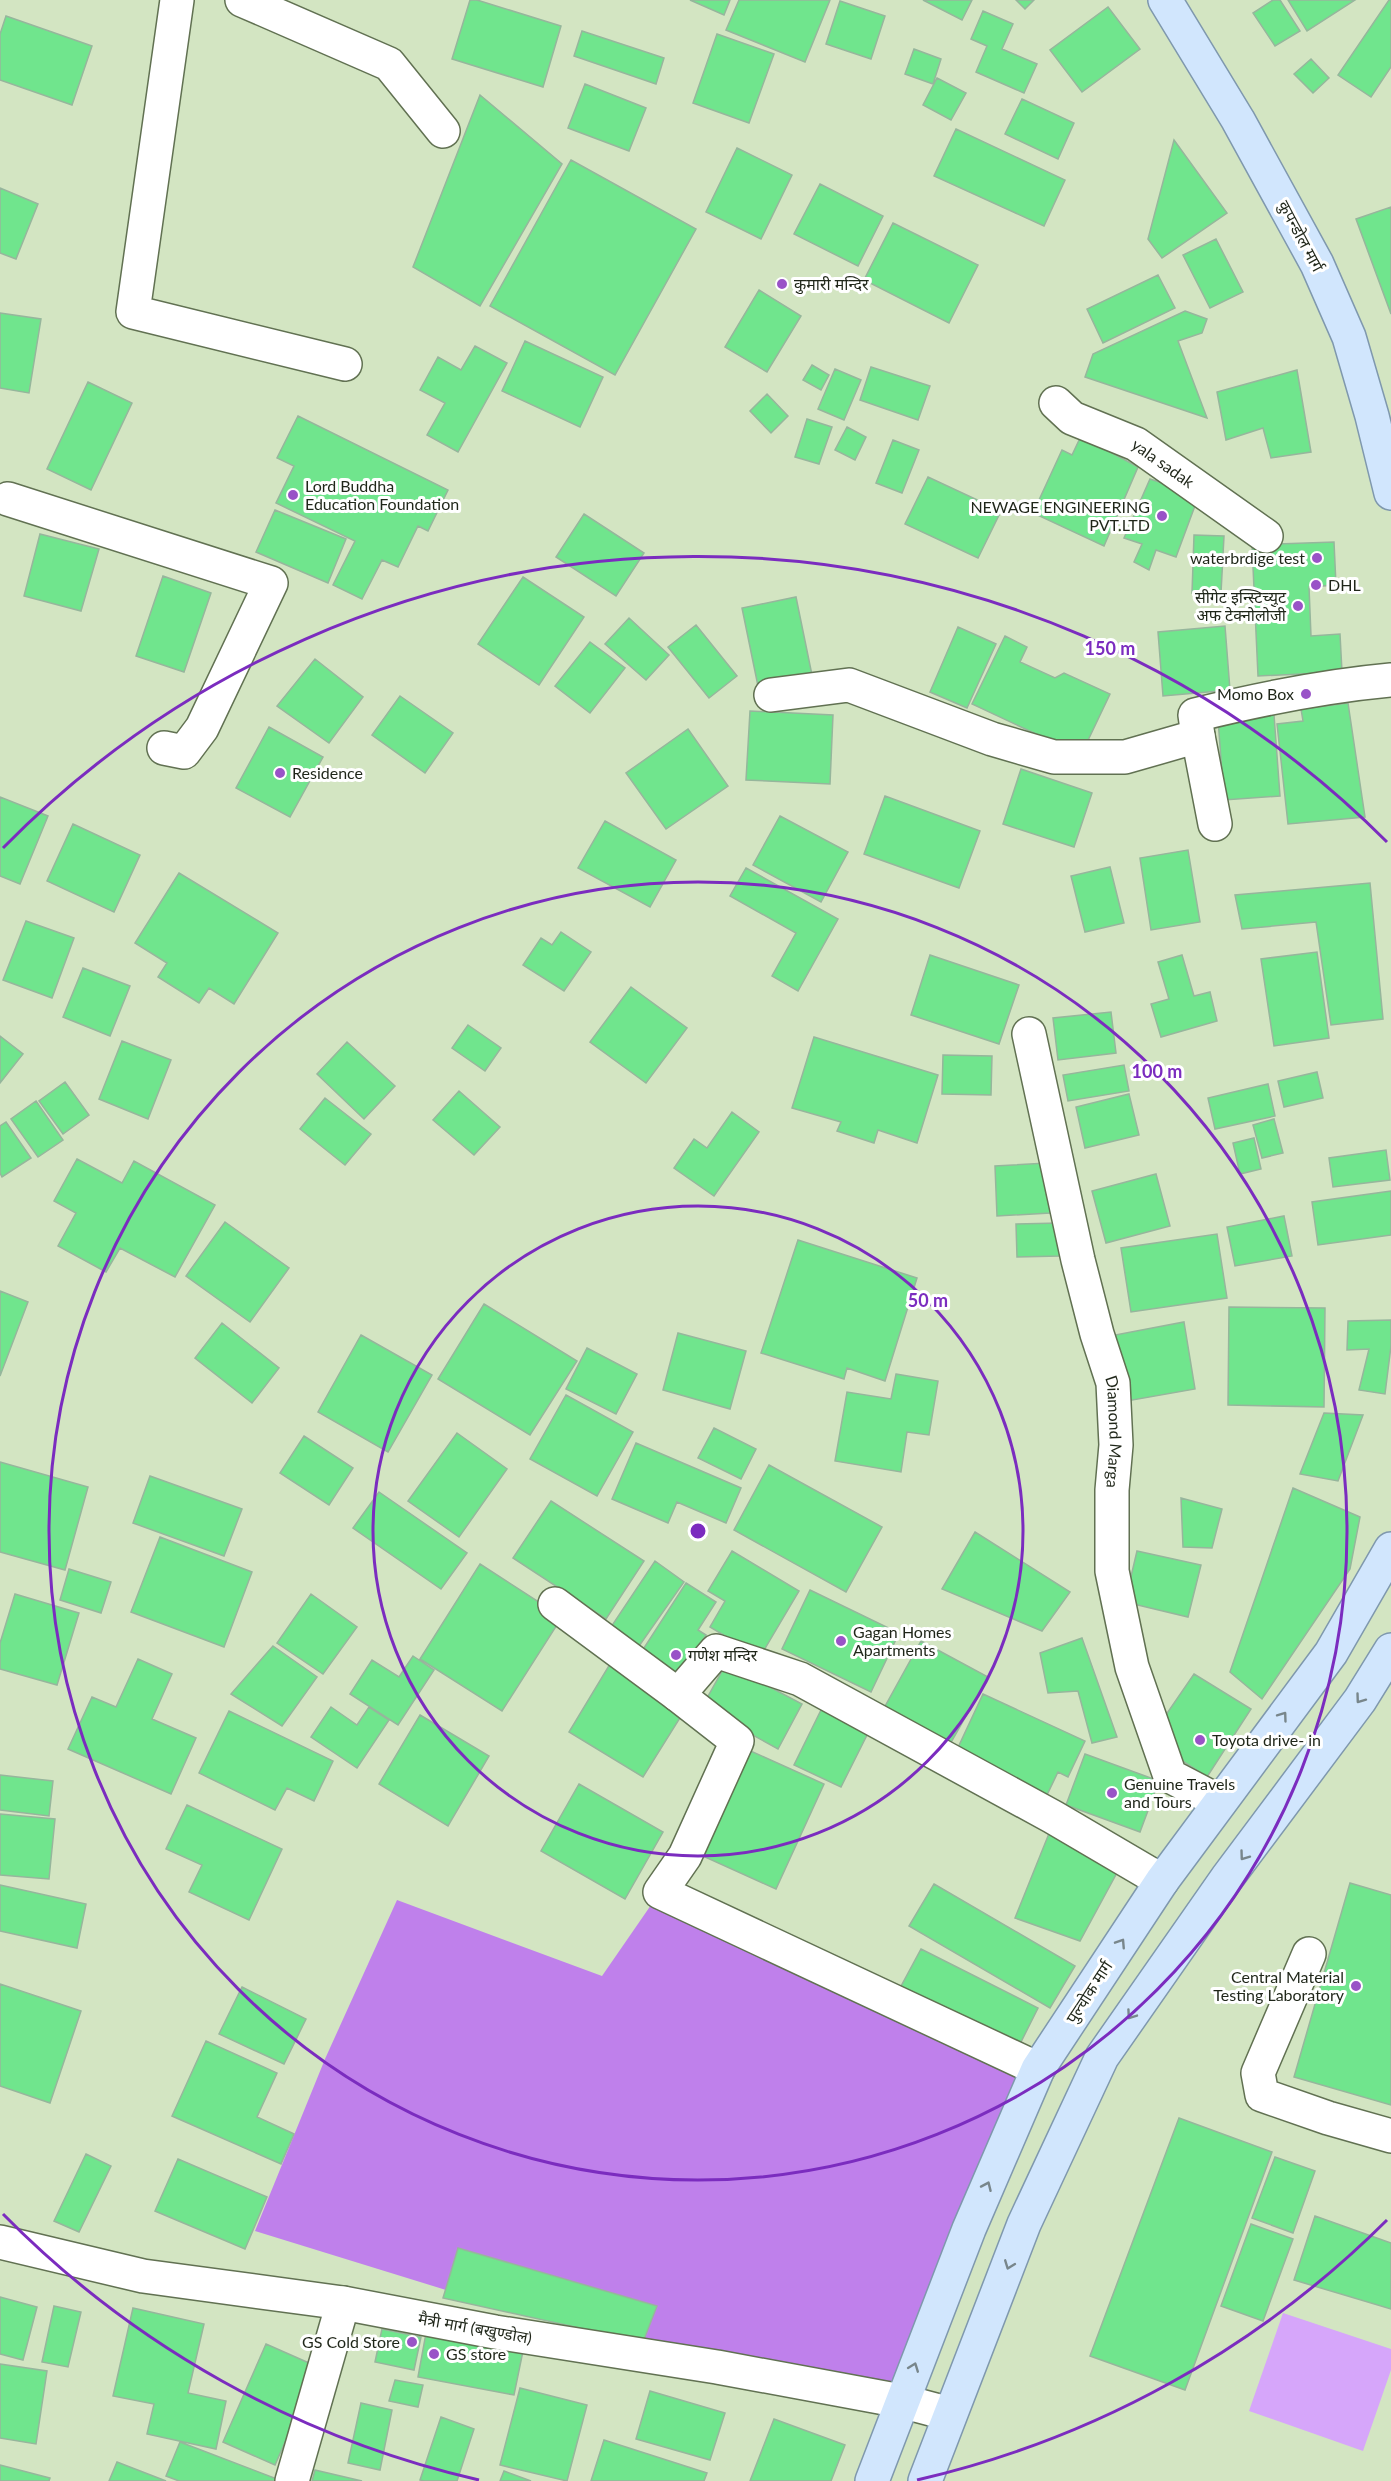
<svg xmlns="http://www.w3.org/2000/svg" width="1391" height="2481" font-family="Lato,'Noto Sans Devanagari',sans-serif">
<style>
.green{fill:#d6a6fa}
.forest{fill:#bf80eb}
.building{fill:#70e58d;stroke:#96b69c;stroke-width:1.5}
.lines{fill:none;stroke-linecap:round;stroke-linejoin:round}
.minor-casing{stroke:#617152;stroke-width:36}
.major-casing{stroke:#7f98ad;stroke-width:36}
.minor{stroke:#fff;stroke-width:33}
.major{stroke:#d1e6fd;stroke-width:33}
.oneway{stroke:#78868b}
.ring{fill:none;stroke:#7b2cbf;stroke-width:3}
.poi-dot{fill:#9953c7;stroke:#fff;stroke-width:2}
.labels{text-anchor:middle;stroke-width:6;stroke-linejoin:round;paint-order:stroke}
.street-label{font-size:16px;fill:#1f2619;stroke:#fff}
.poi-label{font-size:16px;fill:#1f2619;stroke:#fff;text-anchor:start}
.centre{fill:#7b2cbf;stroke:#fff;stroke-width:3}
.ring-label{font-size:18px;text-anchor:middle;font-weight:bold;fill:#7b2cbf;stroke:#fff;stroke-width:6;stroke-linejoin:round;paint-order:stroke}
</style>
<rect width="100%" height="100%" fill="#d3e5c2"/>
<path class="green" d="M1283,2313L1391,2349V2370L1363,2451L1249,2411Z"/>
<path class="forest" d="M660,1892L1038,2069L893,2390L643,2342L657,2306L458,2248L446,2290L255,2231L325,2059L397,1900L602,1976Z"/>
<path class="building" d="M470,0H477L561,26L543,87L452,59Z
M690,0H730L724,15Z
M739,0H830L805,62L726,30Z
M923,0H972L962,20Z
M1016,0H1034L1025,9Z
M1273,0H1280L1300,31L1275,46L1253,13Z
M1288,0H1355L1307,31Z
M1389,0H1391V67L1371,97L1338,75Z
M840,1L885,16L871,59L826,44Z
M1108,7L1140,49L1082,92L1050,50Z
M983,11L1013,24L1002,49L1037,64L1024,93L976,72L987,46L971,39Z
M6,16L92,46L72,105L0,80V34Z
M582,31L664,58L656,84L574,56Z
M717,34L774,54L749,123L693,103Z
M914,49L941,59L933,84L905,74Z
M1311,59L1329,78L1313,93L1294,74Z
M937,78L966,93L951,120L923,105Z
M585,84L646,108L629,151L568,128Z
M480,95L562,164L480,306L413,267Z
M1022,99L1074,123L1058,159L1005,134Z
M956,129L1065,180L1044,226L934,176Z
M1174,140L1227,213L1162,258L1148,239Z
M737,148L792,175L761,239L706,212Z
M571,160L696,229L615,375L490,306Z
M820,184L883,216L858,266L794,234Z
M0,188L38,204L16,259L0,253Z
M1391,207V314L1356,219Z
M893,223L978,265L949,323L864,280Z
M1216,239L1243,292L1210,308L1183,255Z
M1158,275L1175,308L1103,343L1087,309Z
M759,290L801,316L767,372L725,347Z
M1185,311L1207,319L1202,333L1178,341L1207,418L1085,377L1093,354Z
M0,313L41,319L29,393L0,388Z
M525,341L603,377L580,427L502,391Z
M475,346L507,363L458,452L427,435L445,403L420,390L438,357L461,370Z
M812,365L829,375L821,390L803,380Z
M871,367L930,386L918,420L860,400Z
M835,369L861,380L844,420L818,409Z
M1297,370L1311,452L1271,458L1263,428L1226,440L1217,392Z
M88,382L132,403L91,490L47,469Z
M767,394L788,416L771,433L750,411Z
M298,416L448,490L428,531L418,526L398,567L382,560L362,599L333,585L355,541L276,503L294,466L277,458Z
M807,419L832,427L819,464L795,457Z
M847,427L866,437L855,460L835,450Z
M1081,436L1138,467L1104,546L1033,513L1062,450L1072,455Z
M893,440L919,450L902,493L876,483Z
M928,477L1001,511L978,558L905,524Z
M1150,479L1199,495L1176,557L1156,550L1149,570L1134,562L1142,544L1124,538Z
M275,510L346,539L328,583L256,552Z
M584,514L644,553L616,596L556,557Z
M40,534L99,549L81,611L24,596Z
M1194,535L1224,536L1221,593H1192Z
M1334,542L1336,585L1309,587L1311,636L1340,634L1342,672L1258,676L1252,545Z
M163,576L211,593L184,672L136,656Z
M523,577L584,617L539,685L478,644Z
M796,597L812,675L758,686L742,608Z
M629,618L669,655L646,680L605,644Z
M696,625L737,676L709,698L668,647Z
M1225,626L1230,690L1163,696L1158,632Z
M958,627L996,644L967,708L930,692Z
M1005,636L1027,647L1020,662L1055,678L1064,673L1110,694L1081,755L972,704Z
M590,642L625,668L590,713L555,686Z
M315,659L363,697L329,743L277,706Z
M400,696L453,733L425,773L372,735Z
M1348,703L1365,817L1288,824L1277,724L1303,721L1301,709Z
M750,711L833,715L830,784L746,780Z
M1274,715L1280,796L1224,800L1218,719Z
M269,727L323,757L290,817L236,788Z
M688,729L728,786L666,829L626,773Z
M1021,769L1092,793L1074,847L1003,824Z
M885,796L980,831L959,888L864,854Z
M0,797L48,816L20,884L0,876Z
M780,816L848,852L821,902L753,865Z
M605,821L676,860L650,907L578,868Z
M73,824L140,855L114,912L47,881Z
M1188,850L1200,922L1151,930L1140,858Z
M1110,867L1124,923L1085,932L1071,876Z
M746,868L838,919L798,991L772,976L796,933L730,896Z
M179,873L278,933L234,1004L209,988L199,1003L158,977L167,963L135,943Z
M1370,883L1383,1019L1331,1025L1316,922L1242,929L1235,895Z
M26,921L74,938L52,998L3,980Z
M561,932L591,952L564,991L523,965L541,938L552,945Z
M1317,952L1329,1038L1274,1046L1261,959Z
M930,955L1019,985L999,1044L911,1015Z
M1182,955L1194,996L1210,992L1217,1021L1161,1037L1151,1004L1169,999L1158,962Z
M83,968L130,986L110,1036L63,1017Z
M631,987L687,1028L646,1083L590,1042Z
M1111,1012L1116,1053L1058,1060L1053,1018Z
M468,1025L501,1048L485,1071L452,1048Z
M0,1036L23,1054L0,1083Z
M814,1037L938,1075L917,1143L878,1130L874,1143L837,1131L841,1122L792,1108Z
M122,1041L171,1060L148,1119L99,1099Z
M347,1042L395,1086L364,1119L317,1074Z
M943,1055L992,1056L991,1095L942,1094Z
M1124,1065L1129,1091L1068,1101L1063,1075Z
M1317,1072L1323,1098L1284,1107L1278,1081Z
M65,1082L89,1115L63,1134L39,1101Z
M1268,1084L1275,1116L1215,1129L1208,1098Z
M459,1091L500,1127L474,1155L433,1120Z
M1129,1094L1139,1135L1085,1148L1076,1107Z
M325,1098L371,1134L345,1165L300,1129Z
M36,1101L63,1140L38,1157L11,1119Z
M732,1112L759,1132L714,1196L674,1168L694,1139L707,1148Z
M1274,1119L1283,1153L1262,1158L1253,1125Z
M6,1122L31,1158L2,1177L0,1173V1126Z
M1254,1138L1261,1169L1240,1174L1233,1143Z
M1386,1150L1390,1180L1333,1187L1329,1158Z
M77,1159L122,1183L134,1161L215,1205L175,1277L120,1248L106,1272L58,1246L76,1213L54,1201Z
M1047,1163L1050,1213L997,1216L995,1166Z
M1156,1174L1170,1226L1106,1243L1092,1191Z
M1391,1191V1235L1318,1245L1312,1202Z
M1284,1216L1292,1256L1235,1266L1227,1227Z
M225,1222L289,1268L250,1322L186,1276Z
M1059,1223L1060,1256L1017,1257L1016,1224Z
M1217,1234L1227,1298L1131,1312L1121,1248Z
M798,1240L917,1278L885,1381L847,1368L844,1379L761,1353Z
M0,1291L28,1302L0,1376Z
M484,1304L577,1361L530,1435L438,1379Z
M1229,1307L1325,1308L1324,1407L1228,1405Z
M1391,1320V1346L1385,1394L1359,1390L1369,1349L1347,1350L1348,1321Z
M1184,1322L1195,1389L1127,1401L1115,1335Z
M222,1323L279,1368L252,1403L195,1358Z
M678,1333L746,1351L730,1409L663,1390Z
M361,1335L432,1375L388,1452L318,1412Z
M587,1348L637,1374L616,1414L566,1389Z
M896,1374L938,1381L929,1435L907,1432L901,1472L835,1461L847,1392L891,1399Z
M566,1395L633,1432L597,1496L530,1459Z
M1324,1413L1363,1415L1338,1481L1300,1474Z
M714,1428L756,1449L741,1479L698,1458Z
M457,1433L507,1469L459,1537L408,1501Z
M304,1436L353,1468L329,1505L280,1473Z
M636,1443L741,1488L726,1523L677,1502L668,1523L612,1499Z
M0,1462L88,1487L65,1570L0,1552Z
M769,1465L882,1527L846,1592L734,1530Z
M150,1476L242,1509L224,1556L133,1523Z
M1293,1488L1360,1517L1350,1569L1262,1699L1230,1672Z
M379,1492L467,1553L441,1589L353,1528Z
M1181,1498L1222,1509L1212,1548L1183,1547Z
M551,1501L644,1561L606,1619L513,1558Z
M975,1532L1070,1592L1042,1631L942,1589Z
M160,1537L252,1572L224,1647L131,1612Z
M732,1551L799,1591L760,1657L710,1627L725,1601L708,1591Z
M1137,1551L1201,1565L1188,1617L1125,1602Z
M655,1561L684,1582L637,1649L609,1630Z
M480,1564L562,1617L502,1711L420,1659Z
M69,1569L111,1582L101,1613L60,1600Z
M686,1583L716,1602L698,1630L706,1635L680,1675L642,1651Z
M810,1590L899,1633L871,1692L782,1649Z
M15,1594L79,1613L57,1685L0,1669V1643Z
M311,1594L357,1627L323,1674L277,1643Z
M1082,1638L1117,1737L1092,1743L1078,1691L1048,1693L1040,1653Z
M921,1641L988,1677L949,1746L883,1710Z
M273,1646L317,1677L282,1726L231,1694Z
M413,1656L434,1670L398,1725L350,1694L372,1660L399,1677Z
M138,1659L172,1674L152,1719L196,1738L171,1794L68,1749L92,1697L116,1707Z
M613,1659L688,1705L643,1777L569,1732Z
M726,1664L802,1704L778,1749L702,1707Z
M1194,1674L1251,1709L1207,1777L1178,1758L1161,1722Z
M983,1694L1085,1741L1068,1777L1058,1772L1046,1797L955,1754Z
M331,1707L357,1725L369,1707L389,1720L357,1768L311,1737Z
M822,1708L869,1731L841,1787L794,1765Z
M229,1711L333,1761L314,1801L287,1788L275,1810L199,1773Z
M420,1715L489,1756L448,1826L379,1784Z
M744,1748L824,1784L776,1889L696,1853Z
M1085,1754L1159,1781L1140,1832L1066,1805Z
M0,1775L53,1781L49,1816L0,1810Z
M579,1784L663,1832L625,1899L541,1851Z
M187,1805L282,1849L249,1920L189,1892L202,1865L166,1849Z
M0,1814L55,1819L49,1879L0,1875Z
M1052,1826L1119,1869L1080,1941L1015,1918Z
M1350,1883L1391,1895V2105L1294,2077Z
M934,1884L1075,1966L1050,2008L909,1926Z
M0,1885L86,1904L77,1948L0,1931Z
M921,1949L1038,2008L1017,2050L899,1990Z
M0,1984L81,2011L50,2103L0,2086Z
M242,1987L306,2019L284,2064L219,2034Z
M206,2041L277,2073L257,2117L294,2134L281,2164L172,2116Z
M1179,2118L1272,2152L1185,2390L1090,2356Z
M86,2154L111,2166L79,2232L54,2221Z
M1275,2157L1315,2171L1293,2233L1252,2218Z
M178,2159L267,2197L245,2249L155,2211Z
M1315,2216L1391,2243V2309L1294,2280Z
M1251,2224L1293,2239L1263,2321L1221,2306Z
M458,2248L657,2306L643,2342L443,2298Z
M0,2297L37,2307L23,2360L0,2354Z
M54,2306L81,2312L68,2367L42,2362Z
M133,2308L204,2324L188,2393L226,2401L216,2449L147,2434L154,2404L113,2396Z
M382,2329L421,2337L414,2370L375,2362Z
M426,2333L523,2351L514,2395L418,2377Z
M266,2344L318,2367L275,2465L223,2442Z
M0,2364L47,2371L36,2444L0,2438Z
M395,2380L423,2385L418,2407L389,2401Z
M520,2388L587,2405L567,2481L500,2465Z
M650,2391L725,2413L710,2460L636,2439Z
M361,2403L392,2410L380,2470L348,2463Z
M441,2417L474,2429L457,2481H424L420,2480Z
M774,2419L845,2445L831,2481H750Z
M604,2440L707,2473L704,2481H591Z
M180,2442L282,2481H179L166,2476Z
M117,2462L166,2481H109Z
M0,2465L50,2478L49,2481H0Z
M315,2470L362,2481H312Z
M504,2471L531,2481H500Z"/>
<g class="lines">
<g class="minor-casing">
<g id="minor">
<path d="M177,0L133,312L345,364"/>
<path d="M242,0L389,64L443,131"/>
<path id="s1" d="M1056,403L1072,418L1136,444L1266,536"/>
<path d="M8,499L271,583L202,728L184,752L164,748"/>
<path d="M771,695L849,685L992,739L1054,757H1125L1198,736L1195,715C1260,699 1325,686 1391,680"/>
<path d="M1198,736L1215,824"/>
<path id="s2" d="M1029,1034L1078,1260L1097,1334L1113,1383L1116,1445L1112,1490V1571L1132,1667L1170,1776L1220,1802"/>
<path d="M555,1604L678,1695L716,1651L800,1679L1053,1817L1162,1881"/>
<path d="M678,1695L737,1741L685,1856L660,1892L1038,2069"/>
<path d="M1309,1954L1258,2073L1262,2095L1328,2118L1391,2136"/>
<path d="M0,2242L143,2276L343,2303L495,2332L717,2367L901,2401L950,2414"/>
<path d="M292,2481L343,2303"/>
</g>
</g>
<g class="major-casing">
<path id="major" d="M1165,0L1238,120L1317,264L1349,337L1372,416L1391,493
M872,2481L969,2229L1038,2069L1162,1881L1331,1653L1391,1549
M925,2481L1024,2224L1102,2057L1227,1878L1360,1700L1391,1650"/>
</g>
<use href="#minor" class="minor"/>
<use href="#major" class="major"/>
</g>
<defs><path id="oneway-chevron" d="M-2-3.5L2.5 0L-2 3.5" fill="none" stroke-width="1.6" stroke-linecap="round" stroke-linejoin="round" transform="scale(1.5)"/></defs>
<g class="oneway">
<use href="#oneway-chevron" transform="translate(1360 1699) rotate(126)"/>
<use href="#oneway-chevron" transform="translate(1283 1716) rotate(-54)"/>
<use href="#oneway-chevron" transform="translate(1244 1856) rotate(126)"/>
<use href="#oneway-chevron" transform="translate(1121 1943) rotate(-57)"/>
<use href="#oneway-chevron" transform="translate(1131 2015) rotate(125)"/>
<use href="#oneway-chevron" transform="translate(987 2186) rotate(-66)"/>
<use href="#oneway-chevron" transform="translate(1009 2265) rotate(111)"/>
<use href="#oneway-chevron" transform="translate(914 2367) rotate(-69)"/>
</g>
<g class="ring">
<circle cx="698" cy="1531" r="325"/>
<circle cx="698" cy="1531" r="649"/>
<path d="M1387 2220A974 974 0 0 1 917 2480M479 2480A974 974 0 0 1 3 2214M3 848A974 974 0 0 1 1387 842"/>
</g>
<g class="poi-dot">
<circle cx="782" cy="284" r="6"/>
<circle cx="293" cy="495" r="6"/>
<circle cx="1162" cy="516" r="6"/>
<circle cx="1317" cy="558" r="6"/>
<circle cx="1316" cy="585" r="6"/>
<circle cx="1298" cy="606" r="6"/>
<circle cx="1306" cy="694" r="6"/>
<circle cx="280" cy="773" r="6"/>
<circle cx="841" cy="1641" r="6"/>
<circle cx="676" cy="1655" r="6"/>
<circle cx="1200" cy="1740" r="6"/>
<circle cx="1112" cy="1793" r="6"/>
<circle cx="1356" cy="1986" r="6"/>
<circle cx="412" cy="2342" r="6"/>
<circle cx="434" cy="2354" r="6"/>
</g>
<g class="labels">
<g class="street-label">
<text transform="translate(1301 236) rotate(62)" y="6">कुपन्डोल मार्ग</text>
<text dy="6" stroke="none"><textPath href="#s1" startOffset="124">yala sadak</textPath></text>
<text dy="6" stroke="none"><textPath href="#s2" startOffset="408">Diamond Marga</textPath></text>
<text transform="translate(1089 1992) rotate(-57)" y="6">पुल्चोक मार्ग</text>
<text transform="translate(475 2328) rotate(10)" y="6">मैत्री मार्ग (बखुण्डोल)</text>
</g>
<g class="poi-label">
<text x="794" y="290">कुमारी मन्दिर</text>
<text x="305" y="492">Lord Buddha<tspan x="305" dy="18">Education Foundation</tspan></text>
<text x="1150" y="513" text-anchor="end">NEWAGE ENGINEERING<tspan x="1150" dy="18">PVT.LTD</tspan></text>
<text x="1305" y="564" text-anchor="end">waterbrdige test</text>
<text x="1328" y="591">DHL</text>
<text x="1286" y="603" text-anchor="end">सीगेट इन्स्टिच्युट<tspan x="1286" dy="18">अफ टेक्नोलोजी</tspan></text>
<text x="1294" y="700" text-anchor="end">Momo Box</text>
<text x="292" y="779">Residence</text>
<text x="853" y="1638">Gagan Homes<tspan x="853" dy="18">Apartments</tspan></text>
<text x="688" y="1661">गणेश मन्दिर</text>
<text x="1212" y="1746">Toyota drive- in</text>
<text x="1124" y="1790">Genuine Travels<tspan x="1124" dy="18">and Tours</tspan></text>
<text x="1344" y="1983" text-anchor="end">Central Material<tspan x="1344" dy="18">Testing Laboratory</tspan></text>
<text x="400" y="2348" text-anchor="end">GS Cold Store</text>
<text x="446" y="2360">GS store</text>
</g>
</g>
<circle cx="698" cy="1531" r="9" class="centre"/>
<g class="ring-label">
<text x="1110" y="655">150 m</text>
<text x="1157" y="1078">100 m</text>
<text x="928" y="1307">50 m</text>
</g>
</svg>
